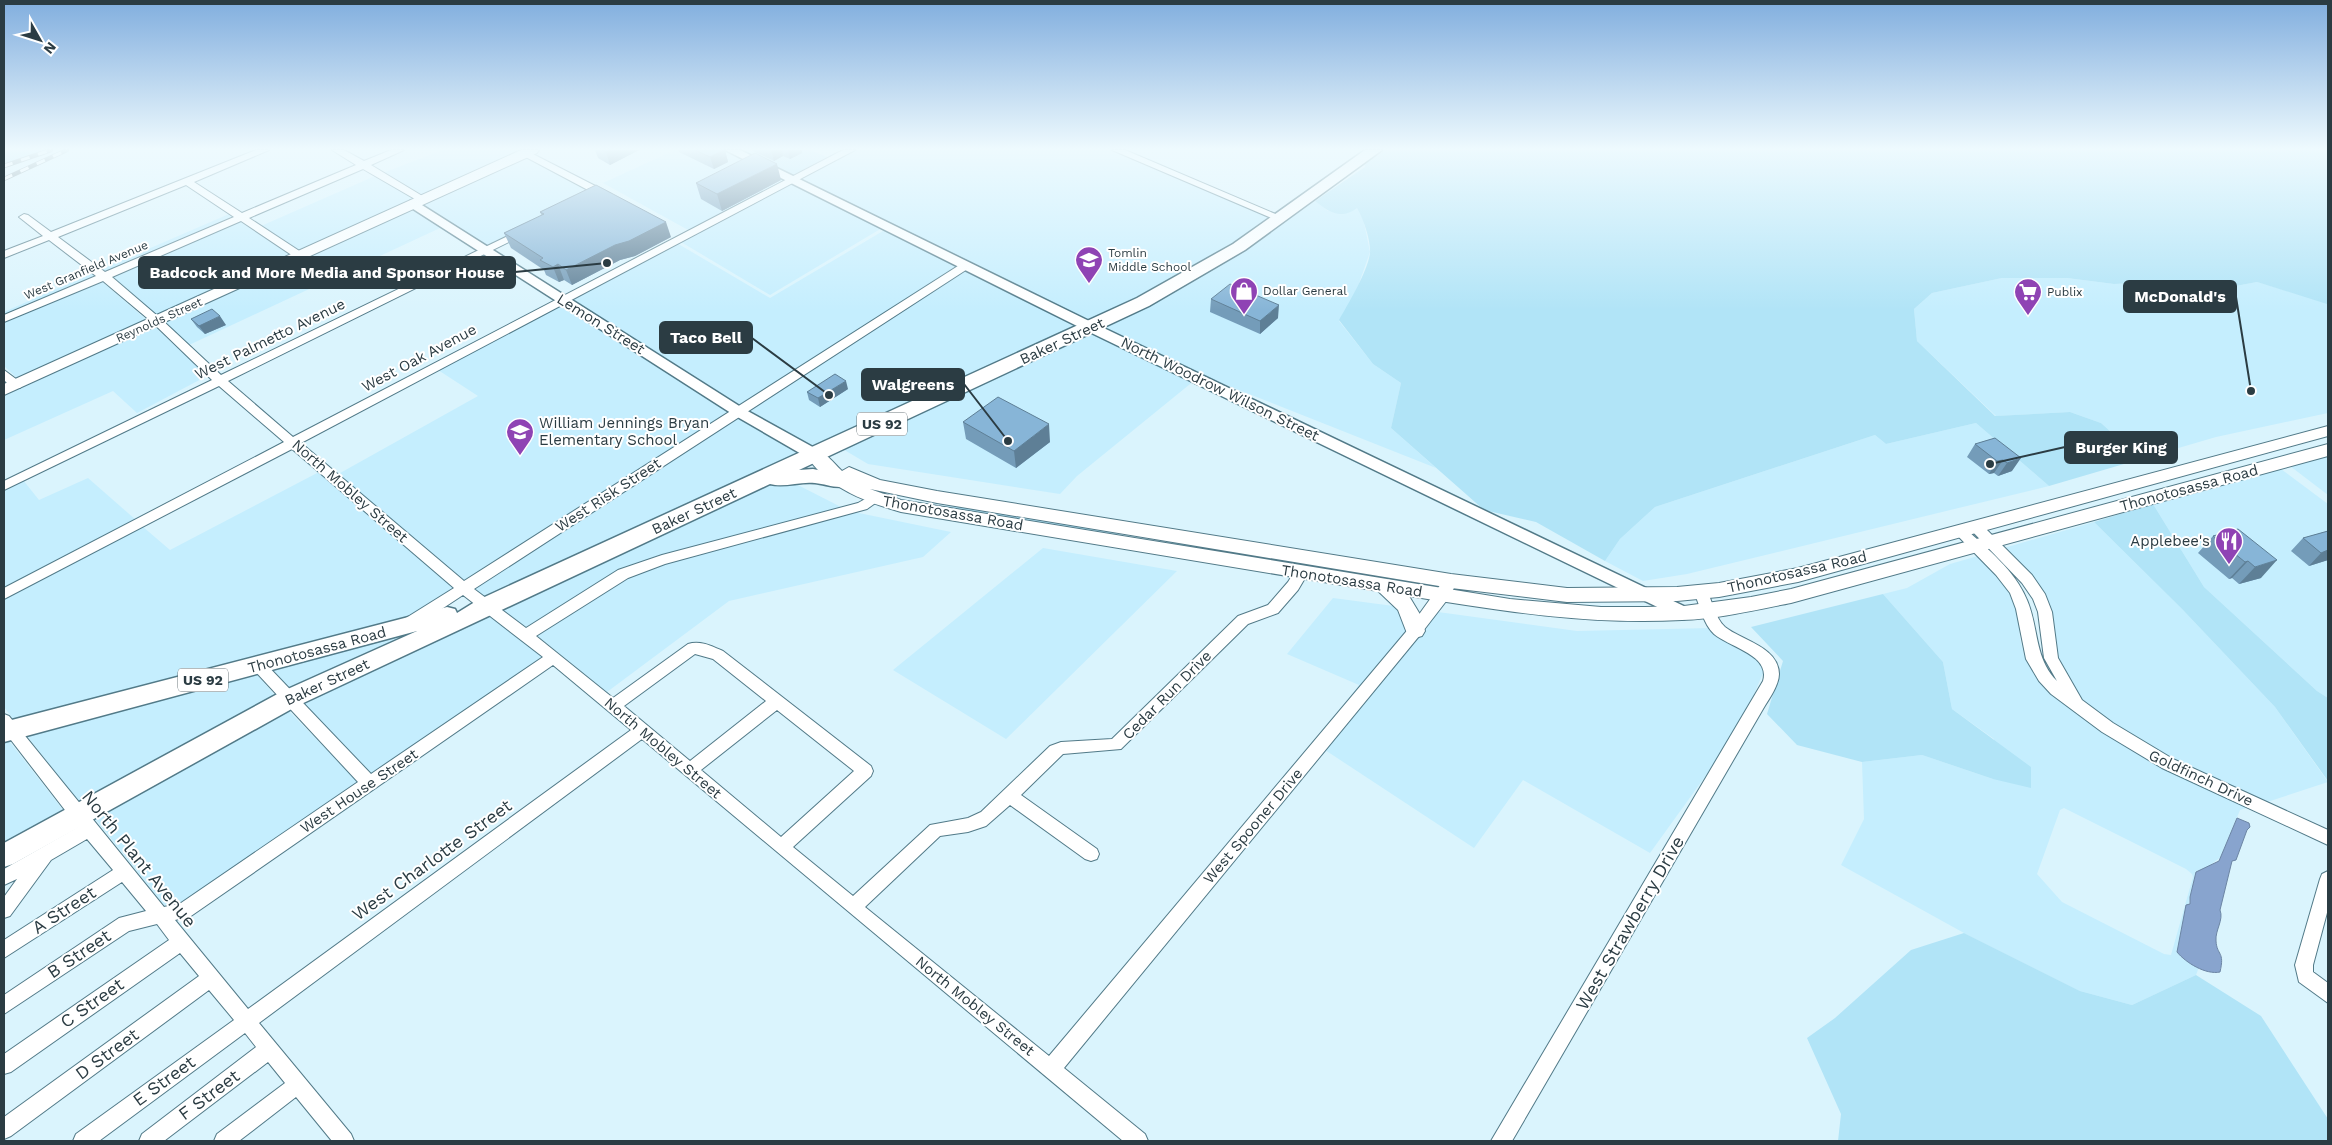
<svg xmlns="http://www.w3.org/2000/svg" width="2332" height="1145" font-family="'Work Sans',sans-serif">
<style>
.built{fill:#c5eefe;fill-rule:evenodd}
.green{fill:#b1e4f7}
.water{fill:#88a4ce;stroke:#6c85a4}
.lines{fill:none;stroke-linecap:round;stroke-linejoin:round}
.minor-casing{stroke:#527a88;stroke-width:2}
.tertiary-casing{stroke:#527a88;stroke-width:3}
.secondary-casing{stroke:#527a88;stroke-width:2}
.primary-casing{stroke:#527a88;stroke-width:3}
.minor{fill:#fff;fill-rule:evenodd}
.tertiary{fill:#fff;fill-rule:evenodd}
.secondary{fill:#fff;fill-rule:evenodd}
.primary{fill:#fff;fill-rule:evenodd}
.rail-casing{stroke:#63777f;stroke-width:4.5}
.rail{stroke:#fff;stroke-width:3;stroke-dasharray:9;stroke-linecap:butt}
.wall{fill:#749cb9}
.shaded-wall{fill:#5e7f96}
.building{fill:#87b5d7;stroke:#5e7f96}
.labels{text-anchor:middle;stroke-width:4;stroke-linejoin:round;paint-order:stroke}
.far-poi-label{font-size:12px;fill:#2b3c43;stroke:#fff;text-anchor:start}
.far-street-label{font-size:12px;fill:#2b3c43;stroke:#fff}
.shield{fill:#fff;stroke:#6b767b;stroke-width:1}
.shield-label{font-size:14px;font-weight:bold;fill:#2b3c43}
.street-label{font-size:15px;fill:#2b3c43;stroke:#fff}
.poi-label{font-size:15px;fill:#2b3c43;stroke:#fff;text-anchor:start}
.near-street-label{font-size:18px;fill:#2b3c43;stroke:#fff}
.leader{fill:none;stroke:#2b3c43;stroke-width:2}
.callout-dot{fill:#2b3c43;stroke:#fff;stroke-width:2}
.callout{fill:#2b3c43;stroke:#2b3c43;stroke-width:2}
.callout-label{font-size:16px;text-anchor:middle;font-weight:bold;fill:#fff}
</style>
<rect width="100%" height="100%" fill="#daf4fd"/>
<path class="built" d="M442,150H526L425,196L383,173Z
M675,150H724L787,180L690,231L603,183Z
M849,150H1113L1280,218L1092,327L965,266L463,588L333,477L478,396L435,368L675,242L770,298L888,228L794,180Z
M526,156L593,193L487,247L421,204Z
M375,176L417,200L302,252L261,226Z
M794,183L882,228L770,295L681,242Z
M1315,201L1328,211L1357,207L1363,218L1370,252L1356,292L1339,321L1373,364L1401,383L1391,428L1436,468L1206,377L1100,328Z
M413,208L478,251L440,228L189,345L164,321Z
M229,214L293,257L159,317L102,269Z
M966,270L1083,327L832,443L827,440L811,448L747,411Z
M92,273L149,322L19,380L4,366V312Z
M2002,278H2067L2114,284L2157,282L2177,297L2257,282L2328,303V413L2216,437L2141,459L2101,423L2070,412L1996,416L1917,341L1914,309L1932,293Z
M154,326L207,376L137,413L113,391L4,440V394Z
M1092,331L1195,380L1077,476L1060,494L868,464L841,448Z
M739,417L802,453L488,600L473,587Z
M1976,423L2049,486L1687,574L1643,581L1605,561L1620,539L1655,507L1875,435L1886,444Z
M2328,456V495L2290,466Z
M2281,469L2328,504V698L2317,691L2204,587L2153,504Z
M319,472L454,588L400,623L17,724L4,707V598L142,526L170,550Z
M88,478L136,520L4,589V489L23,480L39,500Z
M790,481L841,507L621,570L589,588L527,628L497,606L759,486Z
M854,512L951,532L923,557L729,601L607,692L535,634L626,578L664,564Z
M2094,522L2182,609L2275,707L2328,782L2264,803L2174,763L2085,706L2066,676L2059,660L2053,614L2047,599L2033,579L2004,548Z
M1043,548L1177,571L1006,739L893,670Z
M1978,556L2002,581L2012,596L2018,613L2020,638L2024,655L2035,675L2049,690L2126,746L2172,772L2250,807L2240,810L2221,857L2202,871L2190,897L2182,958L2199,967L2196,975L2132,1005L2080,991L1964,933L1841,865L1864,819L1862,762L1922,755L1993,779L1994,739L1952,709L1943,662L1883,594L1907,588L1950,564ZM2064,808L2186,869L2192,874L2193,877L2171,955L2164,954L2062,902L2037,874L2060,810Z
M1333,598L1401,607L1408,629L1344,705L1359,685L1287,654Z
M1438,612L1577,631L1711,628L1758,660L1764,671L1751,701L1712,767L1650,853L1523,780L1474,848L1325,750L1419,636H1423L1422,633Z
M485,613L544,657L372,774L300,700Z
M462,615L292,692L270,667Z
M254,671L278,699L82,806L24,732Z
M285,707L359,783L184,903L165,906L96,820L89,815Z
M6,737L67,815L4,850V738Z"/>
<path class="green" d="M4,150H50L4,167Z
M738,150H810L827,157L792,176Z
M1381,150H2328V301L2327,304L2257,282L2177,297L2157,282L2114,284L2067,278H2002L1932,293L1914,309L1917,341L1995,416L2070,412L2101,423L2141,459L2049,486L1976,423L1886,444L1875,435L1655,507L1620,539L1605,561L1536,522L1484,510L1391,428L1401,383L1373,364L1339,320C1348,304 1368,271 1370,253C1371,240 1363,218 1357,208C1342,220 1328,212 1315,201L1365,167L1364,162Z
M2153,504L2204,587L2317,691L2328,698V781L2275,707L2182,609L2094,522Z
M927,505L973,508L1100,528L1121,535Z
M1171,542L1380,575L1405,583L1170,544Z
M1883,594L1943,662L1952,709L2031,767V788L1993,779L1922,755L1862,762L1797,745L1767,714L1783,661L1751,627Z
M1964,933L2080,991L2132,1005L2196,975L2261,1016L2328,1119V1141H1838L1841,1114L1807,1038L1835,1018L1911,950Z"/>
<path class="water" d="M2237,818L2249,823L2250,827L2247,830L2236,860L2232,861L2220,910C2224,920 2215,930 2216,941C2217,956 2225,951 2220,972C2206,975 2186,963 2177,952L2186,905L2190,904V897L2196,872L2219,861Z"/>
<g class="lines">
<g class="minor-casing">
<path id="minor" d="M256,150H269L194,182L242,213L356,165L332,150H344L364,161L391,150H404L371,165L429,200L424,203L420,202L363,169L249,218L304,254V258H296L241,221L112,277L161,319L221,375L518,231L522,230L527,233L228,381L293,437L843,150H855L301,443L464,581L961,264H969V268L474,589L526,628L618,570L662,555L858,503L874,494L879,496L881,499L867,509L665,564L628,578L536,636L613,698L688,644C700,640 712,646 723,651L871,766L873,771L871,776L793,847L853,896L930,825L968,818L981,812L1050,746L1061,742L1112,739L1238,616L1268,605L1288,582L1296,569H1306L1308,573L1298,590L1278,613L1248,624L1121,749L1063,754L1021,795L1097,849L1099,854L1097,859L1091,861L1085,859L1010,805L986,826L968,832L940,836L865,907L1049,1056L1410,627L1446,577H1456L1458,581L1447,600L1420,635L1064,1068L1145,1134L1148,1141H1123L642,739L259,1023L351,1134L354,1141H332L296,1097L239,1141H214L217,1134L285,1083L268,1062L164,1141H139L142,1134L256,1047L245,1033L99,1141H73L76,1134L234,1020L209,990L11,1136L4,1139V1117L199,976L180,953L11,1072L4,1074V1054L169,940L157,924L129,931L4,1014V995L119,918L146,911L122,882L4,958V940L113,870L87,839L51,860L10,916L4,918V897L17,879L4,885V869L78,827L4,731V714L9,716L164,907L181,903L358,782L253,669L251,665L253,661L258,659L263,661L371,774L543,657L463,595L416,626H406L404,622L406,618L454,588L292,449L4,599V588L284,442L219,386L4,490V481L212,380L153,323L103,281L4,322V315L96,276L49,240L4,258V251L43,236L19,217L24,214L28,215L51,232ZM186,185L234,217L105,272L58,237ZM695,654L713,659L766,701L690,761L624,706ZM553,665L631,730L248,1009L175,920L191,916ZM777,710L854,771L781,837L701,770Z
M525,150L611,194L612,196L611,198H603L522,155V151Z
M1112,150H1125L1285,218L1284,220H1276Z
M4,370L20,382L22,385L20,388H12L4,380Z
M1976,522L1981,524L2032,575L2045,594L2052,612L2058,658L2082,700L2113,723L2173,759L2328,830V845L2162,768L2102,732L2051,694L2039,681L2026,659L2016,609L2010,593L1996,575L1953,531L1960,526L1965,528C1987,549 2015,570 2027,600C2039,628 2034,658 2057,681L2044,658L2038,612L2033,599L2022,583L1971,530L1969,527Z
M1701,587L1706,588C1712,600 1715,618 1725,627C1741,640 1779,647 1779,674C1779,685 1769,699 1763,709L1512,1141H1491L1763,681C1771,655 1729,647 1714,634C1703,624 1700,605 1694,592L1696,588Z
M2328,871V909L2313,965V972L2328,983V1003L2299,982L2295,965L2320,879L2322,874Z"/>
</g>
<g class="tertiary-casing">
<path id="tertiary" d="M725,150H740L1085,319L1690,609L1692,613L1690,617L1684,619L1678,617L1075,325Z
M414,200L744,409L820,451L822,455L820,459H810L734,415L410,207L408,204L410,201Z"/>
</g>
<g class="secondary-casing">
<path id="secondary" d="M521,150H539L537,153L4,395V384Z
M2328,426V436L1798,582L1719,597L1677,601L1567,602L1451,588L937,503L870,489L901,500L1510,599L1601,607H1645L1684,606L1751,597L1791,589L2328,444V456L1791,603C1755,610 1718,619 1682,620C1589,625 1500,611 1409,596L1421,616L1425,631L1422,636L1415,638L1408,636L1398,610L1378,591L901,512C866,502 827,488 806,455L809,451C823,447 832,462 842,471L849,467L880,480L937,491L1451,574L1567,588L1677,587L1719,583L1798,568Z"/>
</g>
<g class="primary-casing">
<path id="primary" d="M1365,150H1382L1245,250L1149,306L799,470L813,469L847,476L850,481L847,486C836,489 826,484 815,483C800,481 785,488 770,484L297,706L13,864L4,867V843L281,692L417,631L4,742V722L447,607L455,609L457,613L478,600L1137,298L1233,244Z"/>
</g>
<use href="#minor" class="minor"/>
<use href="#tertiary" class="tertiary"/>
<use href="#secondary" class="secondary"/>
<use href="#primary" class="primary"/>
<g class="rail-casing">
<path id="rail" d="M4,166L51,150
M4,179L67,150"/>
</g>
<use href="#rail" class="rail"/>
</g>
<path class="wall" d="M595,150H639L610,165L598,158Z
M678,150H725L728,162L714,169L679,152Z
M751,150H802V153L790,159L783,156L774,161Z
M781,180L722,211L701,199L696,183Z
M540,212L671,237L635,256L620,260L572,285L564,280L559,282L546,275L544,270L511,248L504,233L542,216Z
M1211,299L1278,318L1260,334L1210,312Z
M191,319L226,325L205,334L197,327Z
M848,389L820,407L809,400L807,392Z
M963,422L1050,442L1016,468L966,439Z
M1995,438L2012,471L1998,476L1994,473L1989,474L1967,457L1975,444Z
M2238,529L2261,578L2239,584L2232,578L2229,579L2198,553L2213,536Z
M2328,531V560L2309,566L2291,551L2303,538Z"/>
<path class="shaded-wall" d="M611,150H639L610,165L606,152Z
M724,150H725L728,162L714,169L710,157Z
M771,150H782L783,156L774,161Z
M788,150H802V153L790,159Z
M777,164L781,180L722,211L717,194Z
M666,222L671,237L635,256L620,260L572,285L566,270L615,245Z
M558,264L564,280L559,282L553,267Z
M1279,305L1278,318L1260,334V321Z
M220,316L226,325L205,334L199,326Z
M846,381L848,389L820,407L818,398Z
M1049,424L1050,442L1016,468L1014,451Z
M2021,458L2012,471L1998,476L2007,463Z
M2003,460L1994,473L1989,474L1997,461Z
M2328,550V560L2309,566L2321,553Z
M2277,560L2261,578L2239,584L2255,567Z
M2248,561L2232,578L2229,579L2245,562Z"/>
<path class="building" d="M602,150H611L606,152Z
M695,150H724L710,157Z
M755,153L777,164L717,194L696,183Z
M596,185L666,222L629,241L615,245L566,270L558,264L553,267L540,260L543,258L504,233L544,214L540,212Z
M1230,284L1279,305L1260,321L1211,299Z
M212,309L220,316L199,326L191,319Z
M835,374L846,381L818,398L807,392Z
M998,397L1049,424L1014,451L963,422Z
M1995,438L2021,458L2007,463L2003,460L1997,461L1975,444Z
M2238,529L2277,560L2255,567L2248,561L2245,562L2213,536Z
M2328,531V550L2321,553L2303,538Z"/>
<linearGradient id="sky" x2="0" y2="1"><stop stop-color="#81aede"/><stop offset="0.48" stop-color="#eefafe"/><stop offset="1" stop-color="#eefafe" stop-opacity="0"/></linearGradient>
<rect width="2332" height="310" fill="url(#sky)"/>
<defs>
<g id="school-pin" transform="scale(1.4375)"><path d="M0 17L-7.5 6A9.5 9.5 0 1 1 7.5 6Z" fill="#8f43b4" stroke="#fff"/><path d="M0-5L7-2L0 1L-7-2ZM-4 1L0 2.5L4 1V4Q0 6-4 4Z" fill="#fff"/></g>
<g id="shop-pin" transform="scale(1.4375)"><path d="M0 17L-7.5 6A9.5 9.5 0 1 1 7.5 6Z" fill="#8f43b4" stroke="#fff"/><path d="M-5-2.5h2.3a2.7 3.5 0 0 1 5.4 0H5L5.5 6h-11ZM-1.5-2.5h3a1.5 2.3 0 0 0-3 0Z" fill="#fff"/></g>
<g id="supermarket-pin" transform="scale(1.4375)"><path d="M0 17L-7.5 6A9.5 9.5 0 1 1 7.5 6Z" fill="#8f43b4" stroke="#fff"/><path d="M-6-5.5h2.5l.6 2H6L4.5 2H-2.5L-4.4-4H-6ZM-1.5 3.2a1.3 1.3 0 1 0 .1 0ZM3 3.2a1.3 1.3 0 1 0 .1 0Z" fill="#fff"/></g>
<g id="restaurant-pin" transform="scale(1.4375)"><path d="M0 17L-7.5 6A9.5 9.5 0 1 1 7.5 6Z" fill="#8f43b4" stroke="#fff"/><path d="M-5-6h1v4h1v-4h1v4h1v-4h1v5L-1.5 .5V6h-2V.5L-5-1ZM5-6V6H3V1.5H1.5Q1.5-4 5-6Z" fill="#fff"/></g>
</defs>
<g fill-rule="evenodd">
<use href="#school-pin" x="1089" y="260"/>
<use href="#shop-pin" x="1244" y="291"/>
<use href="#supermarket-pin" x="2028" y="292"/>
<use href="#school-pin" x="520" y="432"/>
<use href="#restaurant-pin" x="2229" y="541"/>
</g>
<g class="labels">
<g class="far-poi-label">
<text x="1108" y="257">Tomlin<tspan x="1108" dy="14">Middle School</tspan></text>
<text x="1263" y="295">Dollar General</text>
<text x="2047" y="296">Publix</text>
</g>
<g class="far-street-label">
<text transform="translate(86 270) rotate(-23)" y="4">West Granfield Avenue</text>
<text transform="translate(159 320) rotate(-24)" y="4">Reynolds Street</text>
</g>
<g class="shield">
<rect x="857" y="412.5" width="50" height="23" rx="4"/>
<rect x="178" y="668.5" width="50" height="23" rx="4"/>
</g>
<g class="shield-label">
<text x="882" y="429">US 92</text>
<text x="203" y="685">US 92</text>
</g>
<g class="street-label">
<text transform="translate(601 324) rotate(32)" y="5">Lemon Street</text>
<text transform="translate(270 339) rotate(-26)" y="5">West Palmetto Avenue</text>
<text transform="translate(1062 341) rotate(-25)" y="5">Baker Street</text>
<text transform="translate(419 358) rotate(-28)" y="5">West Oak Avenue</text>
<text transform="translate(1220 389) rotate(26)" y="5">North Woodrow Wilson Street</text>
<text transform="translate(2189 488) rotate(-15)" y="5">Thonotosassa Road</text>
<text transform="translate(350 491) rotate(41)" y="5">North Mobley Street</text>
<text transform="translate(608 495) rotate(-33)" y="5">West Risk Street</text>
<text transform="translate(694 511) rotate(-25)" y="5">Baker Street</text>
<text transform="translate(953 513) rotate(10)" y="5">Thonotosassa Road</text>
<text transform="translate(1797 572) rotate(-13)" y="5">Thonotosassa Road</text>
<text transform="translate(1352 581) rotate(9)" y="5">Thonotosassa Road</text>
<text transform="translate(317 650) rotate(-15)" y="5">Thonotosassa Road</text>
<text transform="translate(327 682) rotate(-25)" y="5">Baker Street</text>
<text transform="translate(1167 695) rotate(-45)" y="5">Cedar Run Drive</text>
<text transform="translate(663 748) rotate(40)" y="5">North Mobley Street</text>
<text transform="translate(2201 778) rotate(25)" y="5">Goldfinch Drive</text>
<text transform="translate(359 791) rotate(-34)" y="5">West House Street</text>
<text transform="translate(1253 826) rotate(-50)" y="5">West Spooner Drive</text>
<text transform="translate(975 1006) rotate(39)" y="5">North Mobley Street</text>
</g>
<g class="poi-label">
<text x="539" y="428">William Jennings Bryan<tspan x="539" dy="17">Elementary School</tspan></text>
<text x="2210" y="546" text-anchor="end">Applebee's</text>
</g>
<g class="near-street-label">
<text transform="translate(139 859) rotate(51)" y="6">North Plant Avenue</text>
<text transform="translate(432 860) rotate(-36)" y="6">West Charlotte Street</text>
<text transform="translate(64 910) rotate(-33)" y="6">A Street</text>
<text transform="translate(1630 923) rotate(-60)" y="6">West Strawberry Drive</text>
<text transform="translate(79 954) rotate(-34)" y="6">B Street</text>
<text transform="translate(92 1003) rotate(-35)" y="6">C Street</text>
<text transform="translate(107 1054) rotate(-36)" y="6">D Street</text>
<text transform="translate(164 1081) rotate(-36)" y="6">E Street</text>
<text transform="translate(209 1095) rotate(-37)" y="6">F Street</text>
</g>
</g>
<path class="leader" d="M607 263L515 272M2251 391L2236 297M829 395L752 338M1008 441L964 384M1990 464L2065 447"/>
<g class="callout-dot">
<circle cx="607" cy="263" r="5"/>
<circle cx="2251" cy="391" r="5"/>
<circle cx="829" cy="395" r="5"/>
<circle cx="1008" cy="441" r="5"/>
<circle cx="1990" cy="464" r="5"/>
</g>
<g class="callout">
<rect x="139" y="257" width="376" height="31" rx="5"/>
<rect x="2124" y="281" width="112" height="31" rx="5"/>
<rect x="660" y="322" width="92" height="31" rx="5"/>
<rect x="862" y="369" width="102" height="31" rx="5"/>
<rect x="2065" y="432" width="112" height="31" rx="5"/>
</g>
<g class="callout-label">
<text x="327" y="278">Badcock and More Media and Sponsor House</text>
<text x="2180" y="302">McDonald's</text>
<text x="706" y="343">Taco Bell</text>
<text x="913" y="390">Walgreens</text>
<text x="2121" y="453">Burger King</text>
</g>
<rect width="2332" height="1145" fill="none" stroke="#2b3c43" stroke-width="10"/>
<g transform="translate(40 40) rotate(129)" stroke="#ffffff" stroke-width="4" paint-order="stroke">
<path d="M0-4L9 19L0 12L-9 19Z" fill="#2b3c43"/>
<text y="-8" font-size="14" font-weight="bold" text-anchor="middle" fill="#2b3c43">N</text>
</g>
</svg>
